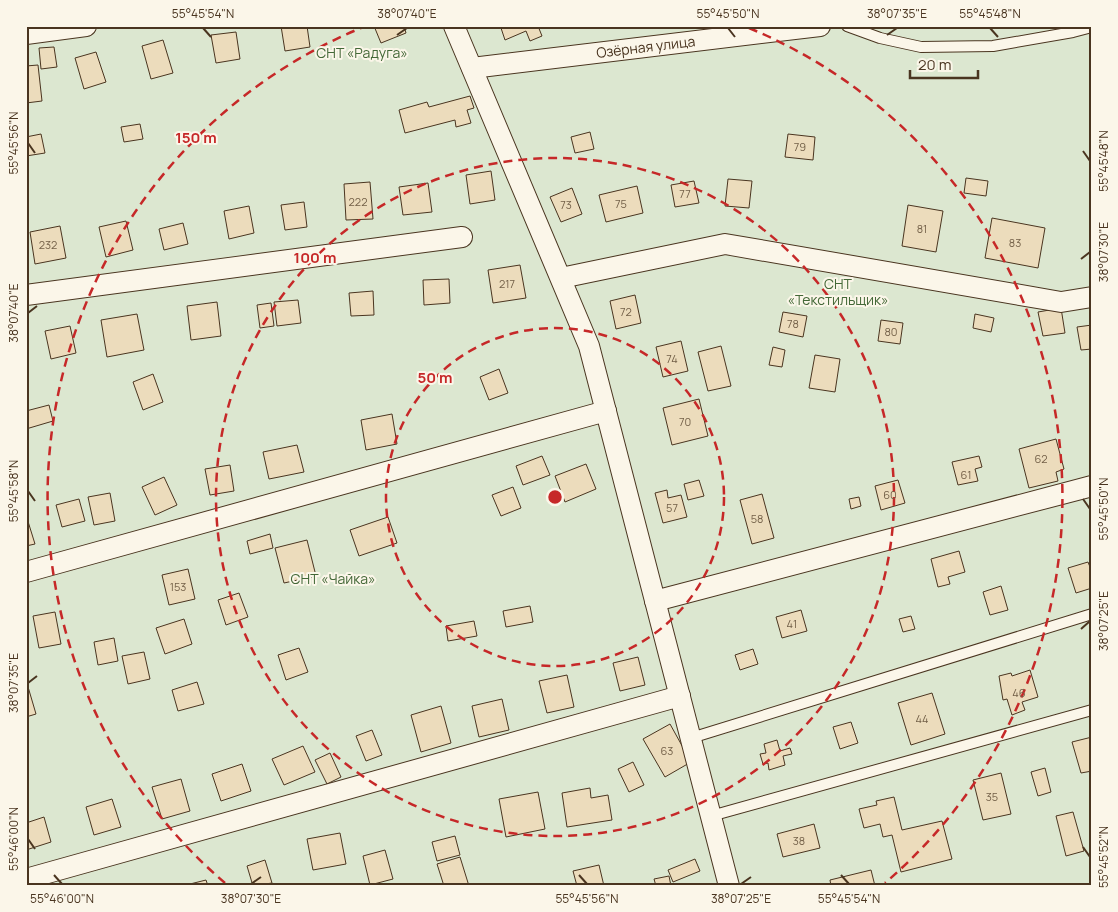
<svg xmlns="http://www.w3.org/2000/svg" width="1118" height="912" font-family="Manrope,sans-serif">
<style>
.green{fill:#dce7d0;stroke:#887966}
.building{fill:#ecdcbc;stroke:#4a3520}
.lines{fill:none;stroke-linecap:round;stroke-linejoin:round}
.lane-casing{stroke:#4a3520;stroke-width:12}
.street-casing{stroke:#4a3520;stroke-width:22}
.lane{stroke:#fbf6e9;stroke-width:10}
.street{stroke:#fbf6e9;stroke-width:20}
.ticks{fill:none;stroke:#4a3520;stroke-width:2}
.ring{fill:none;stroke:#c62828;stroke-width:2.5;stroke-dasharray:9 6}
.labels{text-anchor:middle;stroke-width:4;stroke-linejoin:round;paint-order:stroke}
.number-label{font-size:11px;fill:#725f47}
.street-label{font-size:14px;fill:#4a3520;stroke:#fbf6e9}
.park-label{font-size:14px;fill:#436837;stroke:#fbf6e9}
.centre{fill:#c62828;stroke:#fbf6e9;stroke-width:2.5}
.ring-label{font-size:15px;text-anchor:middle;font-weight:bold;fill:#c62828;stroke:#fbf6e9;stroke-width:4;stroke-linejoin:round;paint-order:stroke}
.neatline{fill:none;stroke:#4a3520;stroke-width:2}
.ticks-label{font-size:12px;text-anchor:middle;fill:#4a3520}
</style>
<rect width="100%" height="100%" fill="#fbf6e9"/>
<path class="green" d="M26,26H1092V886H26Z"/>
<path class="building" d="M281,26H307L310,47L285,51Z
M374,26H404L406,33L381,43Z
M504,26H538L542,36L530,41L526,31L505,40L501,28Z
M236,32L240,59L216,63L211,35Z
M163,40L173,73L151,79L142,46Z
M54,47L57,67L41,69L39,48Z
M96,52L106,82L84,89L75,58Z
M38,65L42,101L26,103V66Z
M470,96L474,108L467,110L471,123L456,127L455,120L405,133L399,110L427,102L429,107Z
M140,124L143,139L124,142L121,127Z
M590,132L594,149L575,153L571,137Z
M41,134L45,153L26,156V137Z
M788,134L815,137L813,160L785,157Z
M491,171L495,200L470,204L466,175Z
M966,178L988,181L986,196L964,193Z
M728,179L752,181L749,208L725,206Z
M694,181L699,203L675,207L671,185Z
M370,182L373,219L346,220L344,184Z
M428,183L432,212L403,215L399,187Z
M637,186L643,213L606,222L599,195Z
M572,188L582,214L561,222L550,197Z
M304,202L307,227L285,230L281,205Z
M908,205L943,211L936,252L902,246Z
M249,206L254,233L229,239L224,211Z
M992,218L1045,228L1038,268L985,258Z
M126,221L133,250L106,257L99,227Z
M183,223L188,244L164,250L159,229Z
M60,226L66,258L35,264L30,232Z
M520,265L526,298L493,303L488,270Z
M449,279L450,303L424,305L423,280Z
M373,291L374,315L351,316L349,293Z
M635,295L641,323L616,329L610,301Z
M298,300L301,323L277,326L274,302Z
M217,302L221,336L191,340L187,306Z
M271,303L274,326L260,328L257,305Z
M1061,308L1065,333L1043,336L1038,312Z
M783,312L807,316L803,337L779,332Z
M137,314L144,350L107,357L101,320Z
M975,314L994,318L991,332L973,328Z
M881,320L903,323L900,344L878,341Z
M1092,325V349L1081,350L1077,327Z
M70,326L76,353L51,359L45,331Z
M681,341L688,371L663,377L656,347Z
M721,346L731,386L708,391L698,352Z
M773,347L785,350L782,367L769,365Z
M815,355L840,359L835,392L809,388Z
M499,369L508,393L489,400L480,377Z
M153,374L163,402L143,410L133,382Z
M699,399L708,436L672,445L663,408Z
M49,405L53,421L26,429V411Z
M392,414L397,444L366,450L361,420Z
M1056,439L1064,469L1056,472L1058,481L1029,488L1019,449Z
M297,445L304,472L269,479L263,452Z
M542,456L550,475L523,485L516,466Z
M979,456L982,467L975,469L978,481L958,485L952,462Z
M586,464L596,489L565,502L555,476Z
M230,465L234,491L210,495L205,469Z
M164,477L177,505L155,515L142,487Z
M699,480L704,496L688,500L684,484Z
M898,480L905,503L881,510L875,486Z
M513,487L521,508L501,516L492,495Z
M667,490L668,498L681,495L687,517L663,523L655,493Z
M110,493L115,521L94,525L88,497Z
M762,494L774,538L752,544L740,500Z
M859,497L861,506L851,509L849,499Z
M79,499L85,521L62,527L56,505Z
M26,515L35,544L26,546Z
M388,517L397,543L359,556L350,530Z
M270,534L273,548L250,554L247,541Z
M307,540L316,576L284,583L275,548Z
M959,551L965,572L948,577L950,584L938,587L931,559Z
M1088,562L1092,572V588L1076,593L1068,568Z
M188,569L195,599L169,605L162,575Z
M1001,586L1008,610L990,615L983,592Z
M239,593L248,617L226,625L218,600Z
M530,606L533,622L506,627L503,611Z
M801,610L807,631L782,638L776,617Z
M55,612L61,644L39,648L33,616Z
M911,616L915,629L903,632L899,619Z
M184,619L192,644L165,654L156,628Z
M474,621L477,636L448,641L446,626Z
M114,638L118,661L98,665L94,642Z
M299,648L308,672L286,680L278,655Z
M753,649L758,664L740,670L735,655Z
M144,652L150,679L128,684L122,656Z
M638,657L645,685L620,691L613,663Z
M1030,670L1038,697L1022,702L1025,710L1012,715L1007,699L1003,700L999,676L1011,673L1012,676Z
M567,675L574,707L547,713L539,681Z
M26,680L36,714L26,717Z
M197,682L204,704L178,711L172,690Z
M932,693L945,734L911,745L898,703Z
M502,699L509,730L479,737L472,706Z
M441,706L451,743L421,752L411,715Z
M851,722L858,743L840,749L833,727Z
M670,724L691,762L665,777L643,739Z
M372,730L382,755L366,761L356,736Z
M1092,737V771L1081,773L1072,742Z
M777,740L780,751L790,748L792,754L783,756L785,765L769,770L768,763L763,764L760,754L766,753L764,744Z
M303,746L315,772L284,785L272,759Z
M330,753L341,777L327,784L315,760Z
M633,762L644,785L629,792L618,769Z
M242,764L251,791L221,801L212,774Z
M1045,768L1051,792L1038,796L1031,772Z
M1001,773L1011,814L983,820L973,780Z
M181,779L190,811L162,819L152,787Z
M590,788L591,798L608,795L612,820L567,827L562,793Z
M538,792L545,829L506,837L499,799Z
M894,797L902,830L942,821L952,859L901,872L892,835L883,837L880,824L864,828L859,809L877,805L876,801Z
M112,799L121,827L94,835L86,807Z
M1073,812L1084,851L1066,856L1056,816Z
M44,817L51,842L26,850V823Z
M814,824L820,848L783,857L777,834Z
M340,833L346,864L313,870L307,839Z
M455,836L460,855L437,861L432,842Z
M385,850L393,879L370,885L363,856Z
M460,857L469,886H444L437,864Z
M695,859L700,871L673,882L668,870Z
M265,860L272,883L253,886L247,866Z
M599,865L604,886H577L573,871Z
M871,870L875,886H831L830,880Z
M669,876L671,886H656L654,879Z
M206,880L208,886H182Z"/>
<g class="lines">
<g class="lane-casing">
<path id="lane" d="M847,26L880,38L921,47L993,46L1073,32L1092,27
M691,738L1092,614
M711,816L1092,710"/>
</g>
<g class="street-casing">
<g id="street">
<path d="M454,26L589,346L729,886"/>
<path d="M26,34L86,26"/>
<path id="s1" d="M472,68L820,26"/>
<path d="M561,278L725,244L1061,302L1092,297"/>
<path d="M26,295L462,237"/>
<path d="M26,572L606,411"/>
<path d="M655,601L1092,486"/>
<path d="M26,879L680,696"/>
</g>
</g>
<use href="#lane" class="lane"/>
<use href="#street" class="street"/>
</g>
<path class="ticks" d="M203,28L211,37M728,28L735,37M990,28L998,37M397,35L407,28M887,35L897,28M28,143L35,153M1083,151L1090,161M1081,259L1090,252M28,313L37,306M28,491L35,501M1083,499L1090,509M1081,629L1090,621M28,683L37,676M28,839L35,849M1083,847L1090,857M54,875L62,884M579,875L587,884M841,875L849,884M251,884L261,877M741,884L751,877"/>
<g class="ring">
<circle cx="555" cy="497" r="169"/>
<circle cx="555" cy="497" r="339"/>
<path d="M225 883A508 508 0 0 1 361 28M749 28A508 508 0 0 1 885 883"/>
</g>
<g class="labels">
<g class="number-label">
<text x="800" y="151">79</text>
<text x="685" y="198">77</text>
<text x="358" y="206">222</text>
<text x="621" y="208">75</text>
<text x="566" y="209">73</text>
<text x="922" y="233">81</text>
<text x="1015" y="247">83</text>
<text x="48" y="249">232</text>
<text x="507" y="288">217</text>
<text x="626" y="316">72</text>
<text x="793" y="328">78</text>
<text x="891" y="336">80</text>
<text x="672" y="363">74</text>
<text x="685" y="426">70</text>
<text x="1041" y="463">62</text>
<text x="966" y="479">61</text>
<text x="890" y="499">60</text>
<text x="672" y="512">57</text>
<text x="757" y="523">58</text>
<text x="178" y="591">153</text>
<text x="792" y="628">41</text>
<text x="1019" y="697">46</text>
<text x="922" y="723">44</text>
<text x="667" y="755">63</text>
<text x="992" y="801">35</text>
<text x="799" y="845">38</text>
</g>
<g class="street-label">
<text dy="5" stroke="none"><textPath href="#s1" startOffset="175">Озёрная улица</textPath></text>
</g>
<g class="park-label">
<text x="362" y="58">СНТ «Радуга»</text>
<text x="838" y="289">СНТ<tspan x="838" dy="16">«Текстильщик»</tspan></text>
<text x="333" y="584">СНТ «Чайка»</text>
</g>
</g>
<circle cx="555" cy="497" r="8" class="centre"/>
<g class="ring-label">
<text x="196" y="143">150 m</text>
<text x="315" y="263">100 m</text>
<text x="435" y="383">50 m</text>
</g>
<rect width="1118" height="912" fill="none" stroke="#fbf6e9" stroke-width="55"/>
<path d="M910 70v8h68v-8" fill="none" stroke="#4a3520" stroke-width="2.5"/>
<text x="918" y="70" font-size="15" fill="#4a3520" stroke="#fbf6e9" stroke-width="4" paint-order="stroke">20 m</text>
<rect x="28" y="28" width="1062" height="856" class="neatline"/>
<g class="ticks-label">
<text x="203" y="18">55°45'54"N</text>
<text x="407" y="18">38°07'40"E</text>
<text x="728" y="18">55°45'50"N</text>
<text x="897" y="18">38°07'35"E</text>
<text x="990" y="18">55°45'48"N</text>
<text transform="translate(14 143) rotate(-90)" y="4">55°45'56"N</text>
<text transform="translate(1104 161) rotate(-90)" y="4">55°45'48"N</text>
<text transform="translate(1104 252) rotate(-90)" y="4">38°07'30"E</text>
<text transform="translate(14 313) rotate(-90)" y="4">38°07'40"E</text>
<text transform="translate(14 491) rotate(-90)" y="4">55°45'58"N</text>
<text transform="translate(1104 509) rotate(-90)" y="4">55°45'50"N</text>
<text transform="translate(1104 621) rotate(-90)" y="4">38°07'25"E</text>
<text transform="translate(14 683) rotate(-90)" y="4">38°07'35"E</text>
<text transform="translate(14 839) rotate(-90)" y="4">55°46'00"N</text>
<text transform="translate(1104 857) rotate(-90)" y="4">55°45'52"N</text>
<text x="62" y="903">55°46'00"N</text>
<text x="251" y="903">38°07'30"E</text>
<text x="587" y="903">55°45'56"N</text>
<text x="741" y="903">38°07'25"E</text>
<text x="849" y="903">55°45'54"N</text>
</g>
</svg>
